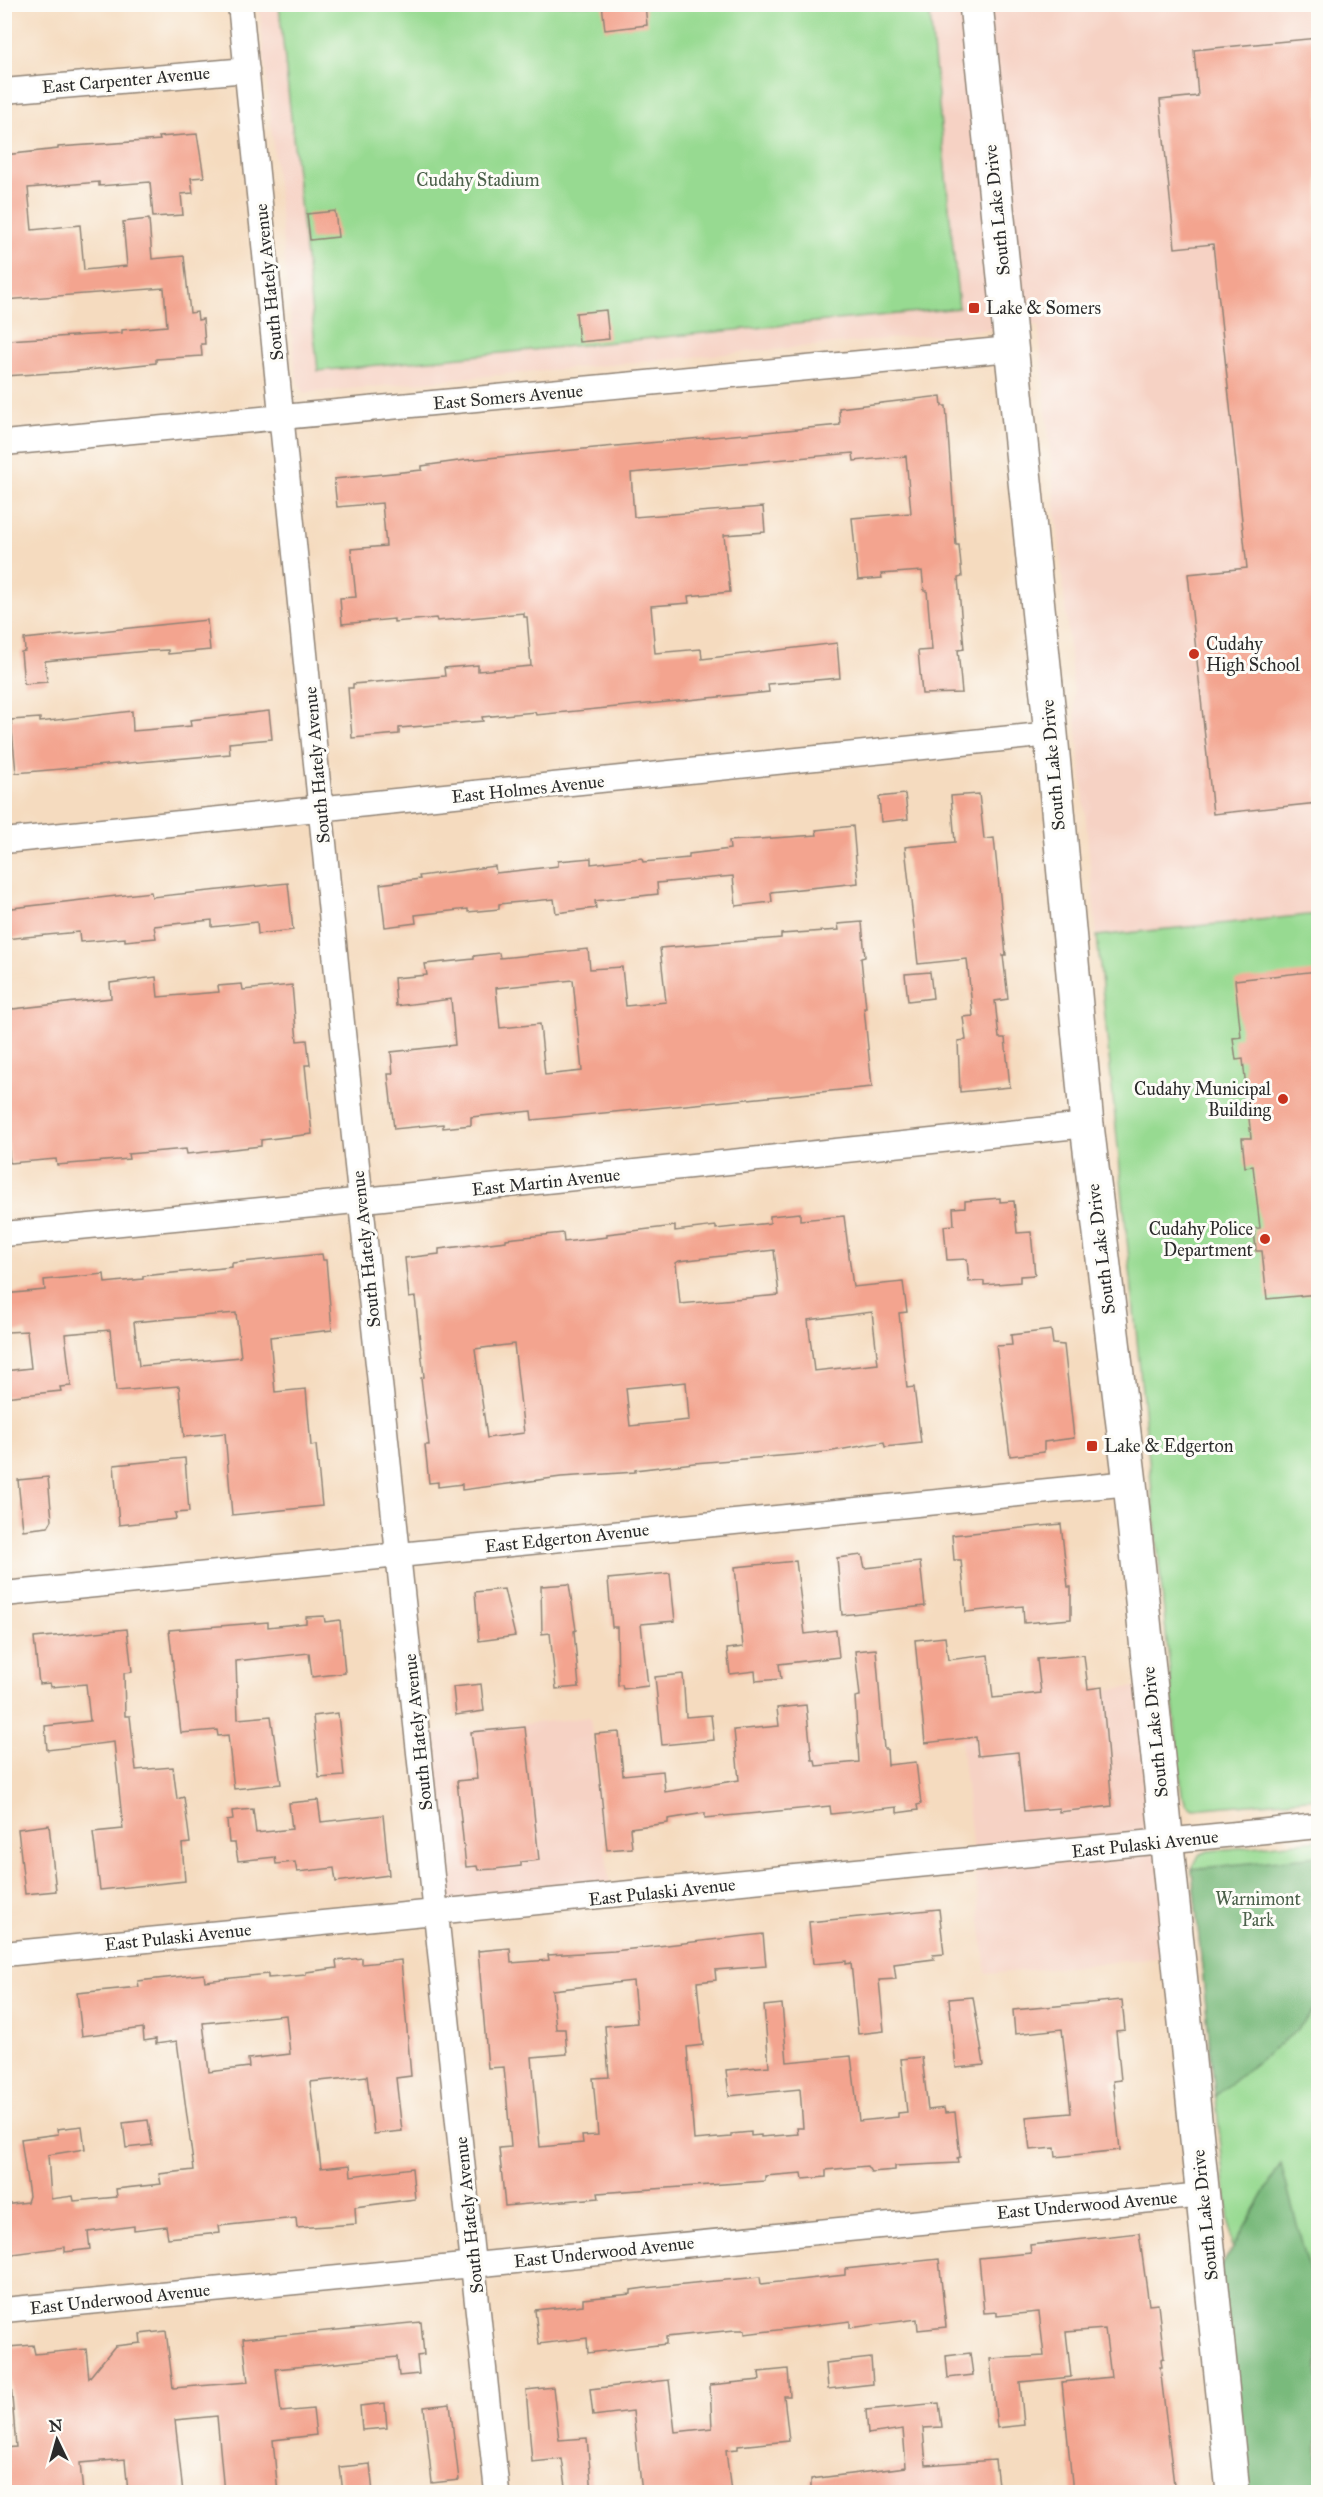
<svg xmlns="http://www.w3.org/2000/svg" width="1323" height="2497" font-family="'IM FELL Great Primer',serif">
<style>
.built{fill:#f6d2c4}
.green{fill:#97da91;stroke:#61825e;stroke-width:1.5}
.forest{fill:#79ba7b;stroke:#527253;stroke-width:1.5}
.building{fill:#f3a48f;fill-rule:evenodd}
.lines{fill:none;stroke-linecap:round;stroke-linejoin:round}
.street-casing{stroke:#908375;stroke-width:27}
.secondary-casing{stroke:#908375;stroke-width:36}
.street{stroke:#fff;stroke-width:24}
.secondary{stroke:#fff;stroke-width:33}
.poi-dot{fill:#c8321e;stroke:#fdfcf7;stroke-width:2}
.labels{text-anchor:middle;stroke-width:6;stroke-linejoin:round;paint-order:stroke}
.street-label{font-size:18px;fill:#2b2b2b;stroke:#fdfcf7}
.park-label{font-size:18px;fill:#4b604a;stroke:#fdfcf7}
.poi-label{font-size:18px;fill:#2b2b2b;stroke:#fdfcf7;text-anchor:start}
</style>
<rect width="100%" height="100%" fill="#fdfcf7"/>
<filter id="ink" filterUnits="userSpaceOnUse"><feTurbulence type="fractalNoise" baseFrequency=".0167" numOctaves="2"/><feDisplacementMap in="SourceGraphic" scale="12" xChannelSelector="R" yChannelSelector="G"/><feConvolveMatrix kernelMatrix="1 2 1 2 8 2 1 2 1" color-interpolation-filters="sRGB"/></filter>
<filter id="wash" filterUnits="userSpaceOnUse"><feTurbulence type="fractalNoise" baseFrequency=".008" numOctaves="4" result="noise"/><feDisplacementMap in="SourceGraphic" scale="24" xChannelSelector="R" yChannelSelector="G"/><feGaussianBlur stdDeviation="1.35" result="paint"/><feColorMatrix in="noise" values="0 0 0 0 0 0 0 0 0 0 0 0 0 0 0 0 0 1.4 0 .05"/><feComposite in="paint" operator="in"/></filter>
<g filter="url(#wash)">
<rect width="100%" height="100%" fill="#f5dbbf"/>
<path class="built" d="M259,5H1318V914L1097,936L1038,325L304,393L297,382Z
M1150,1686L1178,1956L986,1974L957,1702Z
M590,1717L611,1897L436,1912L419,1735Z"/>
<path class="green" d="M279,5H929L959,308L318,371Z
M1318,914V1798L1193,1809L1187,1805L1182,1794L1097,936Z
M1318,1840V2492H1257L1192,1869L1199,1855L1208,1851Z"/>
<path class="forest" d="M1318,1856V2006L1296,2031L1215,2096L1192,1869Z
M1281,2164L1318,2303V2492H1225L1199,2305Z"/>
<g id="blocks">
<path class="building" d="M602,4H645L647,25L605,30Z
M1318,38V803L1213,814L1188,574L1247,568L1213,244L1175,248L1160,100L1198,96L1194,50Z
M197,134L204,177L191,178L193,193L181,194L183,215L153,217L150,182L99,186V182L28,188L32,230L80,225L84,270L127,266L123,222L149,219L152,259L184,256L190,313L197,312L198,320L203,319L205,344H201L202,356L156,359V363L68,372L4,376V343L7,340L122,333V330L167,326L164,288L4,300V278L10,277L4,206V155L58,149V147L160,140L159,137Z
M335,211L338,237L310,240L307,214Z
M606,310L609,339L579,342L576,313Z
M941,396L942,406H946L956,545H959L962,577L958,578L964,649L958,650L962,693L922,694L918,651L932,650L927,591H924L922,571L881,574L882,578L858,580L852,518L911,513L906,456L854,461L853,453L631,473L634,517L763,507L765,532L724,535L730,592L688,596L689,603L651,606L655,653L701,649L702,659L837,643L840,678L768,684L769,692L536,715L535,712L482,717L483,721L399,728V734L352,738L348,688H353V684L445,676L444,668L478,665V671L531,666L527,617H524V613L437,621L436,618L394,622V619L342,624L340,598L356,597L351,549L386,546L382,503L337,507L334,479L422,470V466L466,460L840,425L839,408Z
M207,620L210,650L168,654V650L147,651L45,661L47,682L24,684L21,652L25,651L24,639Z
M132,711L133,731L191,726L190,720L269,711L272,739L229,743L230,754L16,773L11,720L40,718V722Z
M905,794L908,819L881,822L879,797Z
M979,794L984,839L994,838L1006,955H1003L1008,999L995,1001L999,1038H1005L1010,1087L960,1092L958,1041L966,1040L963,1017L973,1016L967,959L918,964L905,847L955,842L951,796Z
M853,826L858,883L771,892L772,902L736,906L733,876L657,883L658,894L595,901L596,908L556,913L554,899L499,904V909L468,912V909L415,915L416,923L385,927L380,884L420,879L419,876L464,870L495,866L496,873L558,866V861L591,858V864L642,858L643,862L689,858V854L730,849L729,841L817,835L816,830Z
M288,883L293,930L258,934L257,922L212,927V920L154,926L156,938L125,941V938L80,942L79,932L4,939V909L151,892L152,897Z
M862,922L865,957L861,958L866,1008H864L872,1087L532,1120L531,1111L471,1117V1125L443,1128V1124L394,1129L388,1074H393L391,1052L455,1045L451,999L396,1006L394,978L427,975L425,964L474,959V956L499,953L500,958L588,949L590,969L622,967L626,1006L666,1002L660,948L781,938V934L839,930L838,924ZM573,980L582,1071L545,1075L540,1024L500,1028L496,988Z
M1318,971V1294L1267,1299L1262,1251H1256L1254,1229L1260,1228L1253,1166L1245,1167L1242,1138H1251L1243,1059L1236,1060L1233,1038L1241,1037L1235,980Z
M930,972L933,998L908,1001L905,974Z
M156,977L158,997L219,992L218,986L242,984L243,990L292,985L297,1041L307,1040L310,1065H305L312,1134L261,1140V1146L187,1154L186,1149L128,1154L129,1159L57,1165L56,1159L10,1163L4,1106V1010L111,998L110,983Z
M1000,1198V1202L1014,1201L1017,1233L1031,1232L1035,1275L1020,1276V1282L984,1285V1281L969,1282L967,1259L947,1260L944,1226L954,1225L953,1208L965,1207V1201Z
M800,1213V1220L844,1216L853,1287L903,1282L907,1312L899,1313L907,1388L914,1387L921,1443L885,1447L884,1442L827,1452L694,1463L635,1470V1472L561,1477L462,1490V1484L438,1487V1482L429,1483L425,1445H429L421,1378L424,1377L415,1297L409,1298L405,1258L439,1254V1249L506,1241V1239L563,1233L564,1242L607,1237V1234L675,1226V1231L716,1226V1229L770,1223V1216ZM774,1250L779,1295L680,1304L676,1263L679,1261ZM872,1312L878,1364L814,1371L808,1320ZM514,1344L524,1433L487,1438L475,1349ZM686,1382L689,1420L630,1426L626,1388Z
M322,1254L323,1260H326L332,1330L270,1337L275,1392L306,1389L311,1446L316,1445L322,1506L232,1515L225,1433L184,1437L179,1386L116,1391L110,1330L65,1334L71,1386L60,1387L61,1391L4,1397V1371L31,1368L27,1331L7,1332L4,1294L45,1290L44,1280L104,1274L105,1283L143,1279V1276L232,1267V1263ZM236,1313L241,1357L139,1366L134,1322Z
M1051,1330L1053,1344L1064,1345L1074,1438L1044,1442V1452L1010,1456L996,1346L1012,1345L1011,1335Z
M185,1458L189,1512L175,1513L176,1519L119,1525L114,1465Z
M48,1477L52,1520L48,1527L23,1530L18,1480Z
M1061,1524L1068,1587H1071V1619L1024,1623L1023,1606L966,1612L961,1560H954L952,1535Z
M862,1555L865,1568L920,1562L925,1606L842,1615L837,1558Z
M796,1561L805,1634L836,1630L839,1657L779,1664L781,1679L756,1681L755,1671L730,1674L727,1649L743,1647L735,1567Z
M670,1573L675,1621L641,1624L648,1686L623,1689L622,1685L618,1686L617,1627H612L608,1579Z
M569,1584L576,1630L574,1631L579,1687L556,1689L550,1633L542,1634L541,1586Z
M504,1589L515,1636L479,1641L475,1592Z
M324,1616L325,1622L340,1620L345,1673L312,1677L309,1653L236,1661L238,1719L271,1716L281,1784L234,1789L228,1735L218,1736L217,1730L181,1733L169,1630L268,1622V1627L306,1623V1617Z
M127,1629L132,1672L124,1673L125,1716H130L136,1770L173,1767L177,1799L184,1797L190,1843L182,1844L185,1881L100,1890L93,1832L123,1829L114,1742L47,1750L45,1726L90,1721L86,1684L51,1687L50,1683L39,1684L34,1638Z
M945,1637L948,1660L988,1655L993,1698L1041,1693L1037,1659L1084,1655L1088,1689L1102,1687L1112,1806L1059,1812V1808L1024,1811L1018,1752L978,1756L976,1737L925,1743L915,1640Z
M876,1649L884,1749H887L888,1765L916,1762L921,1804L917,1805L918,1810L897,1813V1807L831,1814L830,1806L705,1818V1813L668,1819V1823L630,1828L632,1848L607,1850L595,1734L619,1732L623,1775L663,1771L665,1792L739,1780L734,1730L779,1726L777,1708L806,1705L812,1760H815L816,1766L859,1762L855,1697L860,1696L855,1651Z
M683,1674L686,1717L711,1715L714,1740L662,1745L655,1677Z
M481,1684L484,1711L456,1715L453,1687Z
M338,1713L344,1776L319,1778L313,1716Z
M525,1727L539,1860L521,1862V1866L494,1869L478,1870L477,1866L466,1867L457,1781L477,1779L471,1732Z
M318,1800L321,1822L383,1815L389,1875L336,1882L334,1868L297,1872L295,1862L276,1864L275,1857L238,1861L235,1843H229L227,1821L233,1820L232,1811L253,1809L256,1833L292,1829L289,1803Z
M49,1825L56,1891L25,1894L18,1829Z
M939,1909L944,1954L933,1955L934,1959L894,1964L896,1979L879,1980L884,2031L858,2034L851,1963L846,1964V1961L813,1964L809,1922Z
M763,1934L766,1966L715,1970L716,1980L697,1982L703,2045L687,2047L694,2140L731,2137V2134L751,2132V2136L761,2135V2137L798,2134L797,2128H803L800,2089L729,2096L726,2070L769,2066L764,2006L782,2004L787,2062L851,2056L859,2121L898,2117V2113L907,2112L901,2059L922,2057L928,2110L944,2108L945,2113L955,2112L960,2157L957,2158L958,2163L895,2166V2170L871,2172L867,2166L826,2170V2177L803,2179L802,2173L765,2176V2181L598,2193L599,2198L505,2206L499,2148L511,2147L504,2067L488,2068L478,1951L510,1948L511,1963L549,1960L548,1955L614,1951ZM633,1981L637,2023L605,2026L609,2077L593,2078L598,2135L582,2136L583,2143L540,2147L532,2057L567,2054L565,2029H556L552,1990Z
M362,1958V1964L401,1960L411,2076L396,2078L402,2131L374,2134L367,2076L310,2082L321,2168L350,2165L351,2176L412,2168L415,2199L355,2207L356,2224L297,2228L296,2218L219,2226L220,2233L168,2238L166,2226L134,2230V2226L88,2232L90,2249L65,2252V2247L6,2255L4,2205L27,2202L29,2196L21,2139L58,2134L57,2129L82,2126L85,2149L48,2155L51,2199L73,2196L74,2201L117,2197L116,2189L161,2184L159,2174L194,2170L177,2041L156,2044V2039L144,2041L143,2028L82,2036L77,1993L139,1987L138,1981L204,1974L205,1981L268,1974V1978L306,1975V1972L337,1968L336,1961ZM286,2015L290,2054L248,2059L249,2067L209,2072L203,2023Z
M973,1997L984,2065L956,2068L949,1999Z
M1122,2000L1125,2030L1116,2031L1121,2080L1113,2081L1120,2150L1056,2157L1055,2148L1030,2150L1026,2117L1071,2113L1062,2029L1015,2034L1013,2010Z
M148,2120L152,2145L126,2148L123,2123Z
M1139,2233L1149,2305L1158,2304L1164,2358L1161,2359L1162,2367H1160L1175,2493H1073L1062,2382L1111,2377L1105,2329L1066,2332L1071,2377L1020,2382L1024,2425L997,2428L990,2359L1044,2356L1039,2312L997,2316V2312L984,2313L979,2258L1031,2253L1030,2245Z
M939,2259L946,2327L918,2330L917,2319L850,2328V2321L745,2334V2330H735L666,2337V2344L588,2353L587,2338L539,2344L535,2310L583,2305V2299L631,2294V2290L645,2288L704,2282L760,2277L761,2284L845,2275V2269Z
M421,2322L424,2355L417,2356L419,2374L399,2376L397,2357L276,2369L281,2412L313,2409L316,2435L273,2440L278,2493H224L217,2416L175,2420L183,2493H128L125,2459L80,2463L83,2493H4V2448L16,2447L8,2347L33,2345L35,2354L86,2349L89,2378L115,2346L141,2343L140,2334L166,2331L173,2388L248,2382L243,2339Z
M970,2353L973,2375L948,2378L946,2356Z
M871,2358L873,2384L828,2389L826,2363Z
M788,2369L790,2396H784L789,2441L738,2446V2449L726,2450L731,2493H642L633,2411L593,2416L590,2389L669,2380L675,2432L712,2428L710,2385L760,2380L759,2372Z
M553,2387L559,2440L587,2438L592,2493H567L562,2459L532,2462L526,2390Z
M385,2403L387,2428L362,2430L360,2406Z
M939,2403L942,2427L923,2428L926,2465L995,2460L999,2493H811V2479L906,2467L903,2429L868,2434L866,2410Z
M450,2404L459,2480L432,2483L424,2407Z
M370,2464L373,2493H343L340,2467Z"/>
</g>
</g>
<g filter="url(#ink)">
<use href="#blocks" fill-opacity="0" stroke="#908375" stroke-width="1.5"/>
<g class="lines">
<g class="street-casing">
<path id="street" d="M240,4L342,1023L497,2492
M4,91L247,70
M4,443L1011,349
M4,841L1051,734
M4,1234L335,1203L1087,1125
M4,1594L1130,1483
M4,1954L1318,1826
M4,2310L1203,2195"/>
</g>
<g class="secondary-casing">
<path id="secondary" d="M976,4L1051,734L1087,1125L1130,1483L1233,2492"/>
</g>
<use href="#street" class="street"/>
<use href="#secondary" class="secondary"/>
</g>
</g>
<g class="poi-dot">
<rect x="968" y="302" width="12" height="12" rx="3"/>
<circle cx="1194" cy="654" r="6"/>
<circle cx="1283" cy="1099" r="6"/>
<circle cx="1265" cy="1239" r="6"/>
<rect x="1086" y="1440" width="12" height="12" rx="3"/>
</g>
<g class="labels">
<g class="street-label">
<text transform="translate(126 80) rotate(-5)" y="6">East Carpenter Avenue</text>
<text transform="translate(997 210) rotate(-96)" y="6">South Lake Drive</text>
<text transform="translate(269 282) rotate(-96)" y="6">South Hately Avenue</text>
<text transform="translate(508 397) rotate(-5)" y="6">East Somers Avenue</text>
<text transform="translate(317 765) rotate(-95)" y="6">South Hately Avenue</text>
<text transform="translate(1053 765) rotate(-95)" y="6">South Lake Drive</text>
<text transform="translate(528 789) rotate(-6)" y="6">East Holmes Avenue</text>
<text transform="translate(546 1182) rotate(-6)" y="6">East Martin Avenue</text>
<text transform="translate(366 1249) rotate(-96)" y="6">South Hately Avenue</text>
<text transform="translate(1101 1249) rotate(-97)" y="6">South Lake Drive</text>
<text transform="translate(567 1538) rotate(-6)" y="6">East Edgerton Avenue</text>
<text transform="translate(418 1732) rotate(-96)" y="6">South Hately Avenue</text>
<text transform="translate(1155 1732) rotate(-96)" y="6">South Lake Drive</text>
<text transform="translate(1145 1844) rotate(-6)" y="6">East Pulaski Avenue</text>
<text transform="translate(662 1892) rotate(-6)" y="6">East Pulaski Avenue</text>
<text transform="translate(178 1937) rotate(-6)" y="6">East Pulaski Avenue</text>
<text transform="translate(1087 2205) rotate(-5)" y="6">East Underwood Avenue</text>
<text transform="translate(469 2215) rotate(-96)" y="6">South Hately Avenue</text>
<text transform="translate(1205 2215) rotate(-96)" y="6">South Lake Drive</text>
<text transform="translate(604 2252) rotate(-6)" y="6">East Underwood Avenue</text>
<text transform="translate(120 2299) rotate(-6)" y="6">East Underwood Avenue</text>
</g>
<g class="park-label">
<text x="478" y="186">Cudahy Stadium</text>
<text x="1258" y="1905">Warnimont<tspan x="1258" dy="21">Park</tspan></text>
</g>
<g class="poi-label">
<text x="986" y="314">Lake &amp; Somers</text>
<text x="1206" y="650">Cudahy<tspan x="1206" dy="21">High School</tspan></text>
<text x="1271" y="1095" text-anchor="end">Cudahy Municipal<tspan x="1271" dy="21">Building</tspan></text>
<text x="1253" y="1235" text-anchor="end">Cudahy Police<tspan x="1253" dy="21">Department</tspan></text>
<text x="1104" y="1452">Lake &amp; Edgerton</text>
</g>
</g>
<rect width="1323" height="2497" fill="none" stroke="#fdfcf7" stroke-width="24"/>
<g transform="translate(57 2440) rotate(355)" stroke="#fdfcf7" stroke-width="4.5" paint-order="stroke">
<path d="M0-4.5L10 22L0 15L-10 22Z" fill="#2b2b2b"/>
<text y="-9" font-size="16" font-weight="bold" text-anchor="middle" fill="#2b2b2b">N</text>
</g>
</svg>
